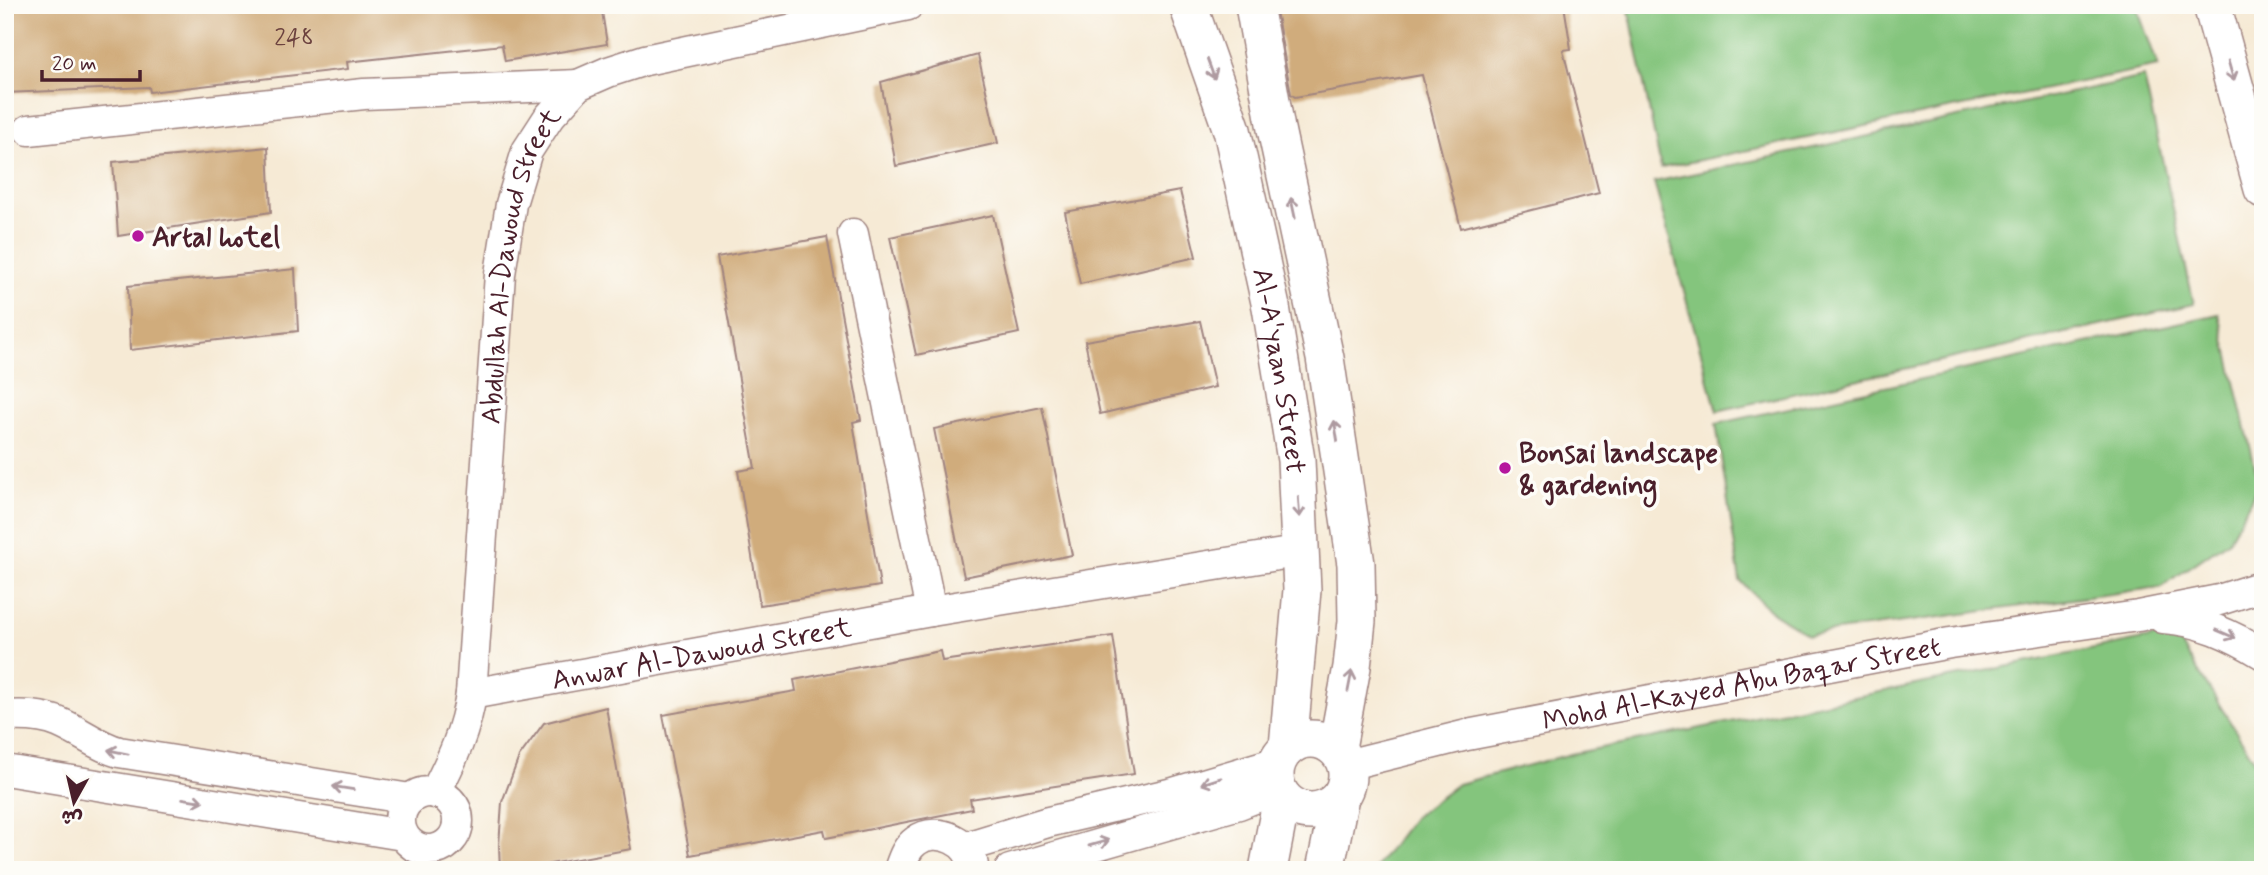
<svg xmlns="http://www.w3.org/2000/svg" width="2268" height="875" font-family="Mynerve,'Playpen Sans Arabic',sans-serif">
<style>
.green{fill:#84c57d;stroke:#677254;stroke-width:2}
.building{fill:#d0ac7b}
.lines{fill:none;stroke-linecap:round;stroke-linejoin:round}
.minor-casing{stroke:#a08480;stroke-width:33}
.tertiary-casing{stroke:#a08480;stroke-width:40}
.minor{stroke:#fff;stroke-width:30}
.tertiary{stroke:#fff;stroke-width:37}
.oneway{stroke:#ae9aa0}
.poi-dot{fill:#b5179e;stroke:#fdfcf7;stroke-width:2.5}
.labels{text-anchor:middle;stroke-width:7;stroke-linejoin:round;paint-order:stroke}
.number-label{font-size:24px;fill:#6c423f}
.poi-label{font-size:28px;font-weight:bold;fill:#4a1f2b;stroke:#fdfcf7;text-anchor:start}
.street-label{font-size:28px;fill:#4a1f2b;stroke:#fdfcf7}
</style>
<rect width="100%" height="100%" fill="#fdfcf7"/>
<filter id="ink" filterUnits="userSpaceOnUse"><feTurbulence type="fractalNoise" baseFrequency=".0143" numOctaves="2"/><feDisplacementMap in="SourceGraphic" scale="14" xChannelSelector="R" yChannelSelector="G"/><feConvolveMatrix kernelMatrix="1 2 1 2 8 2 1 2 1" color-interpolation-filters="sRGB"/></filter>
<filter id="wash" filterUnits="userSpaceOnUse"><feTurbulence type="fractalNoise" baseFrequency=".00686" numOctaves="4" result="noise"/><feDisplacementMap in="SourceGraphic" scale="28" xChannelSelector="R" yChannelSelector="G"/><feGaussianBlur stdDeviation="1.57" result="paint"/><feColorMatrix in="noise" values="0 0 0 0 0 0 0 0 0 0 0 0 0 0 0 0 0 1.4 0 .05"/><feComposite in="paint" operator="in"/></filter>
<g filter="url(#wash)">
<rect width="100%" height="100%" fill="#f6ead5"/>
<path class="green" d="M1628,5H2136L2158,66L1661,168Z
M2144,77L2194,304L1717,411L1654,182Z
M2219,314L2259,484L2229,540L2161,587L1808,635L1773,613L1740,581L1716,424Z
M2174,633L2263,774V870H1374L1413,818L1458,784L1571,754Z"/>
<g id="blocks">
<path class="building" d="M5,5H601L607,44L505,61L502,45L347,62L348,69L150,92L149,87L5,93Z
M1275,5H1564L1571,49L1563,50L1599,193L1461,228L1422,75L1295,97L1291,94Z
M978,55L998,143L896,166L881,82Z
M268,147L271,212L118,236L113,162Z
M1180,191L1196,257L1080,284L1065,212Z
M993,215L1019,333L916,355L890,237Z
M827,237L861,420L853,422L880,586L760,605L738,471L755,468L717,257Z
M295,269L298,331L130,350L128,286Z
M1200,321L1215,387L1100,414L1085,341Z
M1042,407L1072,555L964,577L934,429Z
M1113,636L1134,774L970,799L972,809L826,838L824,830L690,855L663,715L796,691L794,680L940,651L942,661Z
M606,707L631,849L518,870H500L499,846L502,802L519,757L544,723Z"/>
</g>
</g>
<g filter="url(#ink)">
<use href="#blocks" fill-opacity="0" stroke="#a08480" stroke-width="2"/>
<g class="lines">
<g class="minor-casing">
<g id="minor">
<path d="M29,130L364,94L578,85"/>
<path d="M853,234L931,611"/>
<path d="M2163,618C2200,620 2232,635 2263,654"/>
<path id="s1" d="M471,694L931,611L1302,551"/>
<path d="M5,716C23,715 43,715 60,723C81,732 97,746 119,752L410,799"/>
<path id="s2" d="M1346,765L1467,735L1950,643L2138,616L2219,600L2263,586"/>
<path d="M5,770L403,835"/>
<circle cx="429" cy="821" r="29"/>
<path id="s3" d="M435,793C452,760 466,730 471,694L500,274L511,204L527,151L549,117L578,85L608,72L645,60L908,5"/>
<path d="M966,847L1048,822L1173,793L1277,762"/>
<path d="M899,870C903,859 906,848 916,841C937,825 974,842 973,870"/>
<path d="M1010,870L1239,804L1277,789"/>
</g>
</g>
<g class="tertiary-casing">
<g id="tertiary">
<path id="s4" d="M1188,5L1232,130L1271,307L1296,460L1302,590L1288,747"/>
<path d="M1254,5L1276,129L1325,358L1356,564L1357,621L1352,667L1337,748"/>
<path d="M2212,5L2263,189"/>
<circle cx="1311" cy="775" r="36"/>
<path d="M1268,870L1282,797"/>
<path d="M1325,870L1340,797"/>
</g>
</g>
<use href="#minor" class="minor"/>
<use href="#tertiary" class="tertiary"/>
</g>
<defs><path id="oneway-shaft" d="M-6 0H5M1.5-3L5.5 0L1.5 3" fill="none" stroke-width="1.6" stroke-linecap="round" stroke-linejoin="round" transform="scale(1.75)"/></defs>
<g class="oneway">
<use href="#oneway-shaft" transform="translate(1211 69) rotate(70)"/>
<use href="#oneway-shaft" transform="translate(2231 71) rotate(74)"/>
<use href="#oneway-shaft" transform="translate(1293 208) rotate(-102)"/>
<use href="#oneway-shaft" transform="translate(1336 431) rotate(-99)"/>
<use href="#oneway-shaft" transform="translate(1299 507) rotate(86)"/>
<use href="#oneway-shaft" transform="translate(2226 634) rotate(23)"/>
<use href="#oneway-shaft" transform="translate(1350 681) rotate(-79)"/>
<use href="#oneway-shaft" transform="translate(118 752) rotate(-168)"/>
<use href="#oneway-shaft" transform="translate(1211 781) rotate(163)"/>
<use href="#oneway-shaft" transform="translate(343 788) rotate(-171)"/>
<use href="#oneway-shaft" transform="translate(193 800) rotate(9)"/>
<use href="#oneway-shaft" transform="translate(1099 843) rotate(-16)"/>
</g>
</g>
<g class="poi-dot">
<circle cx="138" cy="236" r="7"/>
<circle cx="1505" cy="468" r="7"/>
</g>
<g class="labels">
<g class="number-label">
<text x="294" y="45">248</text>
</g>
<g class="poi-label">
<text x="152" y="246">Artal hotel</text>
<text x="1519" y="462">Bonsai landscape<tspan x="1519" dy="32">&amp; gardening</tspan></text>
</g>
<g class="street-label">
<text dy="10" stroke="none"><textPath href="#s3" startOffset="539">Abdullah Al-Dawoud Street</textPath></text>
<text dy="10" stroke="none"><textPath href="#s4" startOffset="378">Al-A'yaan Street</textPath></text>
<text dy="10" stroke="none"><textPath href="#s1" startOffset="234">Anwar Al-Dawoud Street</textPath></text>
<text dy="10" stroke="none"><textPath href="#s2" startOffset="404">Mohd Al-Kayed Abu Baqar Street</textPath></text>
</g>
</g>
<rect width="2268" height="875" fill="none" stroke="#fdfcf7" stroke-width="28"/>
<g transform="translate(74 802) rotate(188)" stroke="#fdfcf7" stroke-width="5" paint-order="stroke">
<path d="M0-5L12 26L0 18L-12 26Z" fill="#4a1f2b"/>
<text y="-10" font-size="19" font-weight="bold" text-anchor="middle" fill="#4a1f2b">ش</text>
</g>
<path d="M42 70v10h98v-10" fill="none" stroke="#4a1f2b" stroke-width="3.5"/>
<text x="52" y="70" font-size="21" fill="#4a1f2b" stroke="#fdfcf7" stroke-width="5" paint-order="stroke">20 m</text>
</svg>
